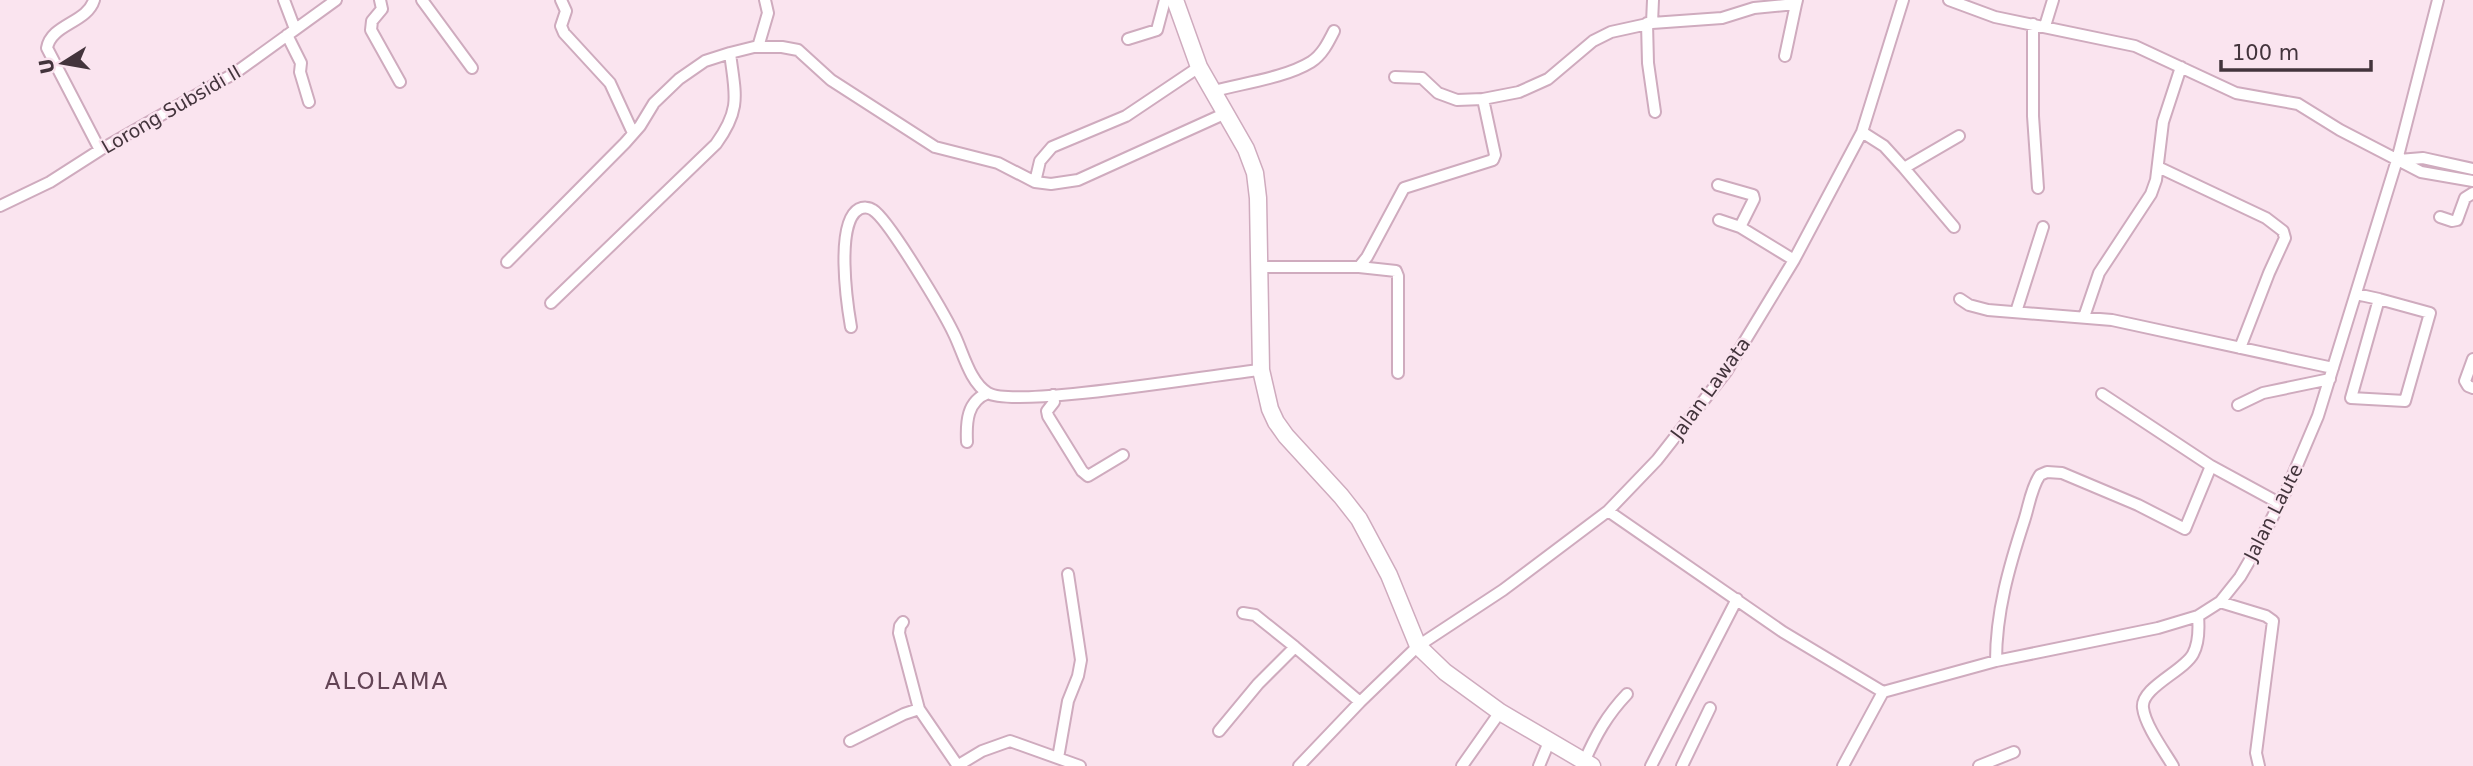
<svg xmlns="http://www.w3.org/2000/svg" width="2473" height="766" font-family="'DejaVu Sans',sans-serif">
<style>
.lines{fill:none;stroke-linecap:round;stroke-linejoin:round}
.minor-casing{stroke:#cfabbe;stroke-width:14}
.highway-casing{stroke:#cfabbe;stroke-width:19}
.minor{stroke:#fff;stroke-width:10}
.highway{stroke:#fff;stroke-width:16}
.labels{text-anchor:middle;stroke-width:5;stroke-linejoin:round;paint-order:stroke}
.street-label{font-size:19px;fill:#43343c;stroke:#fae4ef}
.quarter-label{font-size:23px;letter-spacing:2px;fill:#634455;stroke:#fae4ef}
</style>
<rect width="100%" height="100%" fill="#fae4ef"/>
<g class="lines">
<g class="minor-casing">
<path id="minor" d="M94,0C87,23 51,24 47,48L100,150
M284,0L295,29
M380,0L382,9L372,21L371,30L400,82
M422,0L472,68
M561,0L566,11L561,26L564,33L610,83L633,133
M1949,0L1995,17L2135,46L2236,93L2298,104L2340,130L2421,172L2473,181
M1647,23L1648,63L1655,112
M1652,23L1653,0
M2033,24V116L2038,188
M2045,26L2053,0
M287,35L301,63L300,72L309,102
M1128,39L1157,30L1165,0
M758,47L768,13L765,0
M1785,56L1796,4
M1395,77L1422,78L1438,93L1457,100L1483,99
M1214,91C1243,83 1285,78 1311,62C1322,55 1328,43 1334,31
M1862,132L1884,146L1904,168L1959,136
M2399,160L2423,158L2473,169
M2158,167L2266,218L2283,231L2285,238L2269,273L2240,348
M1904,168L1954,227
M1035,182L1040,161L1052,147L1126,116L1199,67
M1718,185L1753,195L1754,199L1740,227
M0,206L50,182L100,150L235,73L336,0
M2440,217L2452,221L2457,220L2465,198L2473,193
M1719,220L1740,227L1794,260
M507,262L625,143L640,126L654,103L679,79L705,61L730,53
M1260,267H1359L1367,257L1404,188L1493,160L1495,155L1483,99L1519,92L1548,79L1593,41L1611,32L1652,23L1722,18L1754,8L1796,4L1797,0
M1359,267L1396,271L1398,276V373
M2356,294L2379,299L2351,398L2405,401L2430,313L2379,299
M1960,299L1969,305L1988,310L2112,320L2333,368
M551,303L716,144C742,108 735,94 730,53L754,47H782L798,50L831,80L935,147L998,163L1035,182L1051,184L1078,180L1226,113
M2016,312L2043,227
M2084,317L2099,273L2151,194L2156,180L2163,122L2181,67
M851,327C847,304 835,222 859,209C863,207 869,207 873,210C889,220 944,313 954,334C963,352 970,383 988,393C1015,409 1216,374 1261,370
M2473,359L2465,381L2468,386L2473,388
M2102,394L2211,466
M1053,395L1054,402L1047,411L1048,416L1082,471L1088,476L1123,455
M2238,405L2263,393L2330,379
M967,442C966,422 967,401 988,393
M1608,511L1783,632L1883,692
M2220,602L2266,616L2273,621L2256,753L2259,766
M1243,613L1255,615L1295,647
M903,622L900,626L899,633L919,709
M1996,661C1996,612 2009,567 2024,521C2029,506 2031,488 2040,475L2047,472L2062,473L2138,505L2185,529L2211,466L2279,503
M1219,731L1258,684L1295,647L1360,702
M850,741L904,714L919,709L958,766
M1058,758L1068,701L1078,676L1081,660L1068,574
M1584,762C1596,735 1607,715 1627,694
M957,766L982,751L1010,741L1080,766
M1299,766L1360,702L1418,646L1503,590L1608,511L1657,460L1726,372L1794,260L1862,132L1903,0
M1462,766L1500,712
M1539,766L1549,742
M1651,766L1737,599
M1682,766L1710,708
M1843,766L1883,692L1996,661L2158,628L2198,616L2220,602L2240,577L2254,553L2287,489L2318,416L2397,160L2438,0
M1979,766L2014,752
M2173,766C2164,751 2145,725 2143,708C2140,688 2184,671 2193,654C2199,643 2199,628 2198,616"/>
</g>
<g class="highway-casing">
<path id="highway" d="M1175,0L1199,67L1246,149L1255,173L1258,198L1261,370L1270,409L1276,422L1286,436L1341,496L1359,519L1389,575L1418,646L1445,672L1500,712L1592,766"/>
</g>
<use href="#minor" class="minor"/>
<use href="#highway" class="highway"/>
</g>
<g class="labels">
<g class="street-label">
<text transform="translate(171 109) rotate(-30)" y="7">Lorong Subsidi II</text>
<text transform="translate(1710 388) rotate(-54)" y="7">Jalan Lawata</text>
<text transform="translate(2273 512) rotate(-63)" y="7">Jalan Laute</text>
</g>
<g class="quarter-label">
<text x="387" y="689">ALOLAMA</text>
</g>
</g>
<g transform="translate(63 63) rotate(259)" stroke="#fae4ef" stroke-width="5" paint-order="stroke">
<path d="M0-5L12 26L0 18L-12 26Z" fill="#43343c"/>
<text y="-10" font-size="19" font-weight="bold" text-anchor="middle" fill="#43343c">U</text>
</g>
<path d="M2221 60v10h150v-10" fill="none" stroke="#43343c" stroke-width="3.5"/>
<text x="2232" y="60" font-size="21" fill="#43343c" stroke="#fae4ef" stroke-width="5" paint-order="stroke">100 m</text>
</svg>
